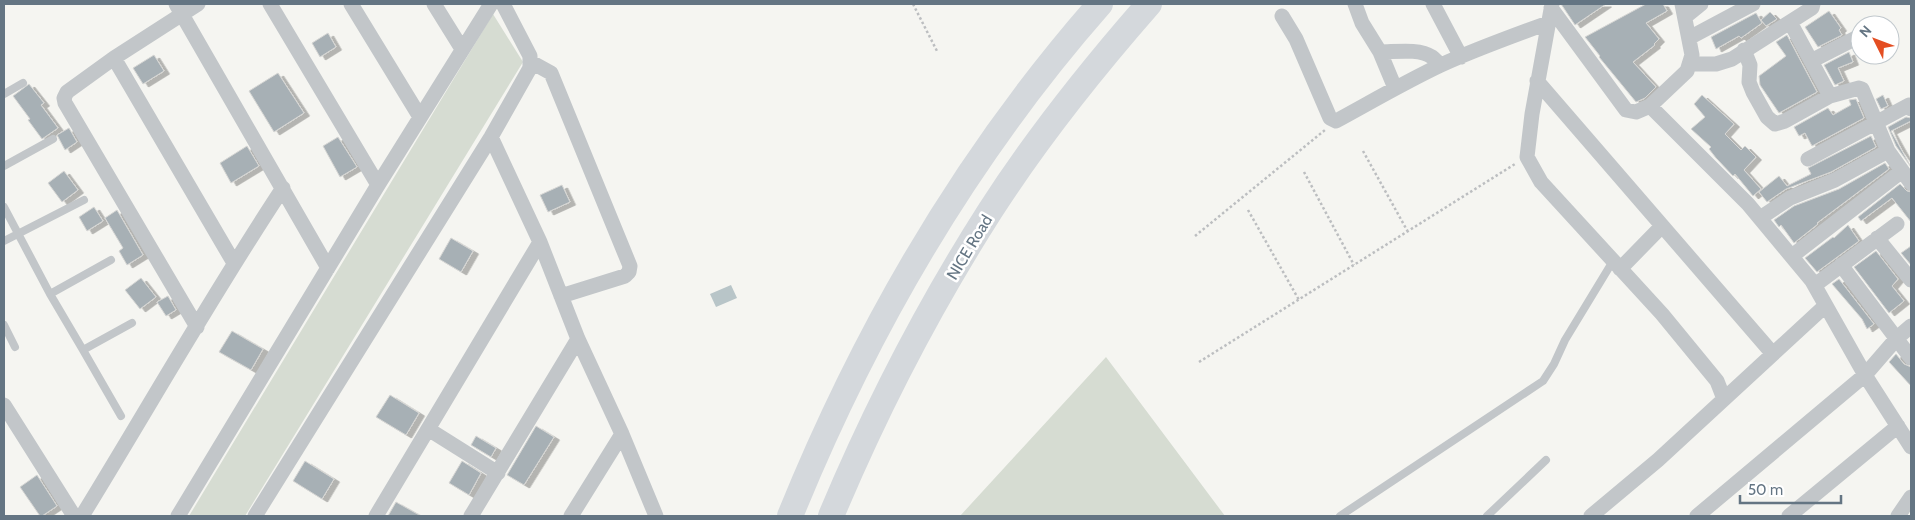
<svg xmlns="http://www.w3.org/2000/svg" width="1915" height="520" font-family="Cabin,sans-serif">
<style>
.green{fill:#d6dcd2}
.water{fill:#b8c5c8}
.building{fill:#a7b0b5;stroke:#d6d6d4;filter:url(#shadow)}
.lines{fill:none;stroke-linecap:round;stroke-linejoin:round}
.path{stroke:#bcbec0;stroke-width:2.5;stroke-dasharray:2.5 2.5;stroke-linecap:butt}
.service{stroke:#c2c6c9;stroke-width:8}
.minor{stroke:#c2c6c9;stroke-width:15}
.motorway{stroke:#d4d8dc;stroke-width:26}
.labels{text-anchor:middle;stroke-width:5;stroke-linejoin:round;paint-order:stroke}
.street-label{font-size:16px;fill:#647583;stroke:#fff}
</style>
<defs>
<filter id="shadow"><feDropShadow dx="5.5" dy="3" stdDeviation="0" flood-color="#0004"/></filter>
</defs>
<rect width="100%" height="100%" fill="#f5f5f1"/>
<path class="green" d="M493,14L523,62L245,516H189Z
M1106,357L1225,516H960Z"/>
<path class="water" d="M731,285L737,298L716,307L710,294Z"/>
<path class="building" d="M1561,4H1606L1575,25Z
M1646,4H1663L1667,11L1646,23L1659,39L1654,44L1655,45L1633,62L1656,87L1645,98L1636,102L1599,57L1600,56L1585,37Z
M1829,11L1841,28L1839,30L1842,35L1818,47L1805,27Z
M1770,12L1777,19L1766,26L1761,20Z
M1756,13L1762,23L1741,38L1739,36L1716,49L1711,37Z
M328,33L336,47L320,57L312,43Z
M1787,35L1817,92L1779,113L1760,85L1759,76L1786,56L1776,42Z
M1849,52L1853,62L1838,68L1844,81L1835,85L1824,65Z
M154,55L164,71L143,84L133,68Z
M278,73L304,113L274,132L249,91Z
M29,84L44,103L41,105L58,128L42,139L28,120L30,119L13,96Z
M1702,95L1734,124L1725,134L1741,150L1745,146L1756,157L1744,170L1761,189L1753,196L1735,174L1733,176L1716,158L1709,149L1711,147L1691,129L1705,117L1694,104Z
M1883,95L1888,106L1881,109L1876,99Z
M1856,99L1864,118L1812,146L1805,133L1799,136L1794,127L1828,108L1833,115L1851,105L1849,100Z
M1906,117L1911,118V121L1891,131L1911,167L1896,146L1888,127Z
M69,128L77,142L65,150L57,135Z
M1871,136L1876,147L1831,172L1786,189L1767,202L1759,192L1779,176L1787,186L1811,174L1808,168Z
M338,137L357,167L340,177L323,146Z
M247,146L259,166L231,183L220,163Z
M1885,163L1889,169L1817,223L1818,224L1794,243L1781,225L1779,227L1774,220L1794,206L1839,189Z
M64,171L78,190L62,202L48,183Z
M1900,184L1907,191L1911,192V222L1892,198L1861,221L1858,217Z
M562,185L570,202L548,212L540,195Z
M94,207L103,221L87,231L79,217Z
M117,210L143,255L127,265L119,251L123,248L105,218Z
M1848,225L1859,241L1817,272L1805,258L1833,237L1834,238Z
M451,238L473,251L461,272L439,259Z
M1911,246V265L1901,253Z
M1876,251L1898,279L1892,286L1904,301L1889,313L1854,267Z
M141,278L156,297L140,309L125,290Z
M1839,279L1874,324L1867,329L1862,319L1832,284Z
M168,296L176,310L166,316L157,302Z
M232,331L263,349L251,370L219,352Z
M1896,354L1904,364L1911,367V386L1889,362Z
M390,395L419,413L406,435L376,417Z
M536,426L554,437L524,485L507,475Z
M476,436L496,448L491,457L471,445Z
M305,461L334,479L322,499L293,481Z
M462,461L481,473L469,495L449,483Z
M37,475L57,506L42,516H40L20,487Z
M396,502L421,516H388Z"/>
<g class="lines">
<path class="path" d="M913,4L938,53
M1363,151L1408,232
M1304,172L1354,265
M1248,210L1299,300
M1195,236L1325,130
M1199,362L1515,164"/>
<path class="service" d="M4,94L23,83
M4,166L53,139
M4,207L50,294L83,350L132,323
M4,241L84,200
M50,294L111,260
M4,325L15,347
M83,350L121,416
M1340,516L1543,381L1554,364L1565,340L1613,261
M1487,516L1546,460"/>
<path class="minor" d="M176,4L328,268
M270,4L378,185
M351,4L420,117
M434,4L462,49
M1355,4L1362,23L1380,52L1395,88
M1433,4L1461,57
M1552,4L1532,114L1527,157L1541,182L1662,314L1717,381L1724,399
M1551,8L1626,110L1636,112L1650,106L1687,71L1692,55L1682,4
M1282,16L1296,39L1330,118L1336,121C1371,102 1405,82 1441,65C1476,49 1512,36 1548,23
M1685,17L1701,4
M1790,22L1830,96
M1689,38L1753,4
M1744,50L1750,65L1749,82L1753,92L1767,117L1775,124L1785,121L1830,96L1859,88L1862,89L1888,151L1911,183
M1380,52C1395,52 1419,48 1432,57C1435,59 1438,63 1441,65
M114,58L234,263
M1811,61L1858,37
M531,62L551,73L630,266L629,272L625,276L561,296
M1689,64H1716L1732,59L1812,8L1813,4
M1537,81L1773,354
M1650,106L1748,204L1812,281L1865,375L1911,447
M491,137L540,242L578,339L622,434L656,516
M1808,159L1909,105L1911,109
M1760,218L1790,198L1835,180L1888,151
M1877,238L1911,280
M1792,256L1902,171
M1841,265L1911,358
M1620,269L1662,226
M1815,285L1897,224
M197,327L65,103L64,98L67,92L114,58L198,4
M4,405L74,516
M428,429L498,473
M82,516C149,407 212,295 283,188
M178,516L378,185L491,4
M255,516L491,137L530,68V56L503,4
M376,516L540,242
M471,516L578,339
M571,516L622,434
M1591,516L1658,460L1825,306
M1697,516L1865,375L1897,338L1911,326
M1789,516L1898,426
M1898,516L1911,497"/>
<path class="motorway" d="M790,516C865,331 968,154 1100,4
M831,516C875,411 928,308 990,211C1037,138 1092,69 1149,4"/>
</g>
<g class="labels">
<g class="street-label">
<text transform="translate(969 247) rotate(-59)" y="6">NICE Road</text>
</g>
</g>
<rect width="1915" height="520" fill="none" stroke="#647583" stroke-width="10"/>
<g transform="translate(1875 40) rotate(312)"><circle r="24" fill="#ffffff" stroke="#c1c8cd"/>
<path d="M0-4L9 19L0 12L-9 19Z" fill="#e44e22"/>
<text y="-8" font-size="14" font-weight="bold" text-anchor="middle" fill="#647583">N</text>
</g>
<path d="M1740 495v8h101v-8" fill="none" stroke="#647583" stroke-width="2.5"/>
<text x="1748" y="495" font-size="15" fill="#647583" stroke="#ffffff" stroke-width="4" paint-order="stroke">50 m</text>
</svg>
